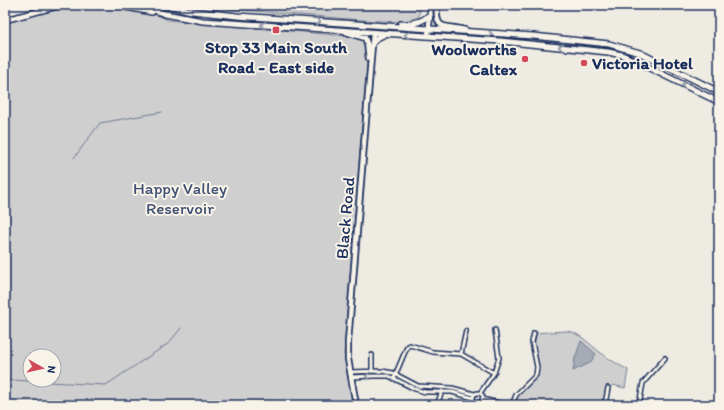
<svg xmlns="http://www.w3.org/2000/svg" width="724" height="410" font-family="Itim,sans-serif">
<style>
.green{fill:#cfcfcf;stroke:#757f96;fill-rule:evenodd}
.water{fill:#a6abb5;stroke:#6e7992}
.lines{fill:none;stroke-linecap:round;stroke-linejoin:round}
.stream{stroke:#6e7992;stroke-width:1}
.minor-casing{stroke:#1b2f5e;stroke-width:6}
.secondary-casing{stroke:#1b2f5e;stroke-width:8}
.trunk-casing{stroke:#1b2f5e;stroke-width:8}
.minor{stroke:#f7f3e8;stroke-width:3}
.secondary{stroke:#f7f3e8;stroke-width:4.5}
.trunk{stroke:#f7f3e8;stroke-width:5}
.oneway{stroke:#8991a3}
.poi-dot{fill:#d1495b;stroke:#f7f3e8;stroke-width:1.5}
.labels{text-anchor:middle;stroke-width:4;stroke-linejoin:round;paint-order:stroke}
.poi-label{font-size:17px;font-weight:bold;fill:#1b2f5e;stroke:#f7f3e8}
.park-label{font-size:17px;fill:#3f4f75;stroke:#f7f3e8}
.street-label{font-size:17px;fill:#1b2f5e;stroke:#f7f3e8}
</style>
<rect width="100%" height="100%" fill="#eeebe2"/>
<filter id="ink" filterUnits="userSpaceOnUse"><feTurbulence type="fractalNoise" baseFrequency=".025" numOctaves="2"/><feDisplacementMap in="SourceGraphic" scale="8" xChannelSelector="R" yChannelSelector="G"/><feConvolveMatrix kernelMatrix="1 2 1 2 8 2 1 2 1" color-interpolation-filters="sRGB"/></filter>
<g filter="url(#ink)">
<path class="green" d="M70,5H136L168,20L369,38L344,354L357,405H5V23ZM30,356H54V380H30Z
M194,5H420L419,17L401,22L361,20L205,7Z
M566,331C580,332 590,345 601,353C609,359 619,365 628,370L625,388L613,385L608,388L607,395L602,405H512L516,395L536,375L537,367L532,342L534,333Z"/>
<path class="water" d="M581,341L596,354L590,363L573,371L575,358Z"/>
<g class="lines">
<path class="stream" d="M74,158L100,123L162,112
M5,381L10,380L106,385L169,343L181,328"/>
<g class="minor-casing">
<path id="minor" d="M461,354L466,331
M372,355V371
M350,372L382,371L393,373L418,386L452,388L474,394
M351,377L374,376H389L415,389L425,392H452L473,398
M394,378L407,347L410,345L433,352L461,354L494,373
M480,393L494,373L499,358L495,330
M473 398a5 5 0 1 1 10 0a5 5 0 1 1-10 0Z
M482,399L507,405
M437,405L442,391
M512,405L516,395L536,375L537,367L532,342L534,333
M602,405L606,399L608,388
M639,405L643,383L665,358"/>
</g>
<g class="secondary-casing">
<path id="secondary" d="M437,5C435,33 445,24 465,30
M5,20L62,5
M346,32L365,38L367,43L369,59
M428,36L431,5
M356,405L348,359V342L373,33"/>
</g>
<g class="trunk-casing">
<path id="trunk" d="M116,5L152,12
M140,5L165,14L203,21L500,41L608,52L622,55L633,60L719,102
M166,5L192,11L237,16L533,36L609,44L640,53L719,92
M401,24C412,25 422,22 430,15
M372,44L377,38L385,34"/>
</g>
<use href="#minor" class="minor"/>
<use href="#secondary" class="secondary"/>
<use href="#trunk" class="trunk"/>
</g>
<defs><path id="oneway-chevron" d="M-2-3.5L2.5 0L-2 3.5" fill="none" stroke-width="1.6" stroke-linecap="round" stroke-linejoin="round"/></defs>
<g class="oneway">
<use href="#oneway-chevron" transform="translate(318 22) rotate(4)"/>
<use href="#oneway-chevron" transform="translate(263 25) rotate(-176)"/>
<use href="#oneway-chevron" transform="translate(490 34) rotate(4)"/>
<use href="#oneway-chevron" transform="translate(407 35) rotate(-176)"/>
<use href="#oneway-chevron" transform="translate(561 47) rotate(-175)"/>
<use href="#oneway-chevron" transform="translate(684 85) rotate(-154)"/>
<use href="#oneway-chevron" transform="translate(368 376) rotate(177)"/>
</g>
</g>
<g class="poi-dot">
<rect x="272" y="26" width="8" height="8" rx="2"/>
<circle cx="525" cy="59" r="4"/>
<circle cx="584" cy="63" r="4"/>
</g>
<g class="labels">
<g class="poi-label">
<text x="276" y="53">Stop 33 Main South<tspan x="276" dy="20">Road - East side</tspan></text>
<text x="517" y="55" text-anchor="end">Woolworths<tspan x="517" dy="20">Caltex</tspan></text>
<text x="592" y="69" text-anchor="start">Victoria Hotel</text>
</g>
<g class="park-label">
<text x="180" y="194">Happy Valley<tspan x="180" dy="20">Reservoir</tspan></text>
</g>
<g class="street-label">
<text transform="translate(345 218) rotate(-85)" y="6">Black Road</text>
</g>
</g>
<rect width="724" height="410" fill="none" stroke="#f7f3e8" stroke-width="20"/>
<rect x="10" y="10" width="704" height="390" fill="none" stroke="#1b2f5e" stroke-width="1.5" filter="url(#ink)"/>
<g transform="translate(42 368) rotate(98)"><circle r="19" fill="#f7f3e8" stroke="#9fa5b1"/>
<path d="M0-3L7 15L0 10L-7 15Z" fill="#d1495b"/>
<text y="-6" font-size="11" font-weight="bold" text-anchor="middle" fill="#1b2f5e">N</text>
</g>
</svg>
